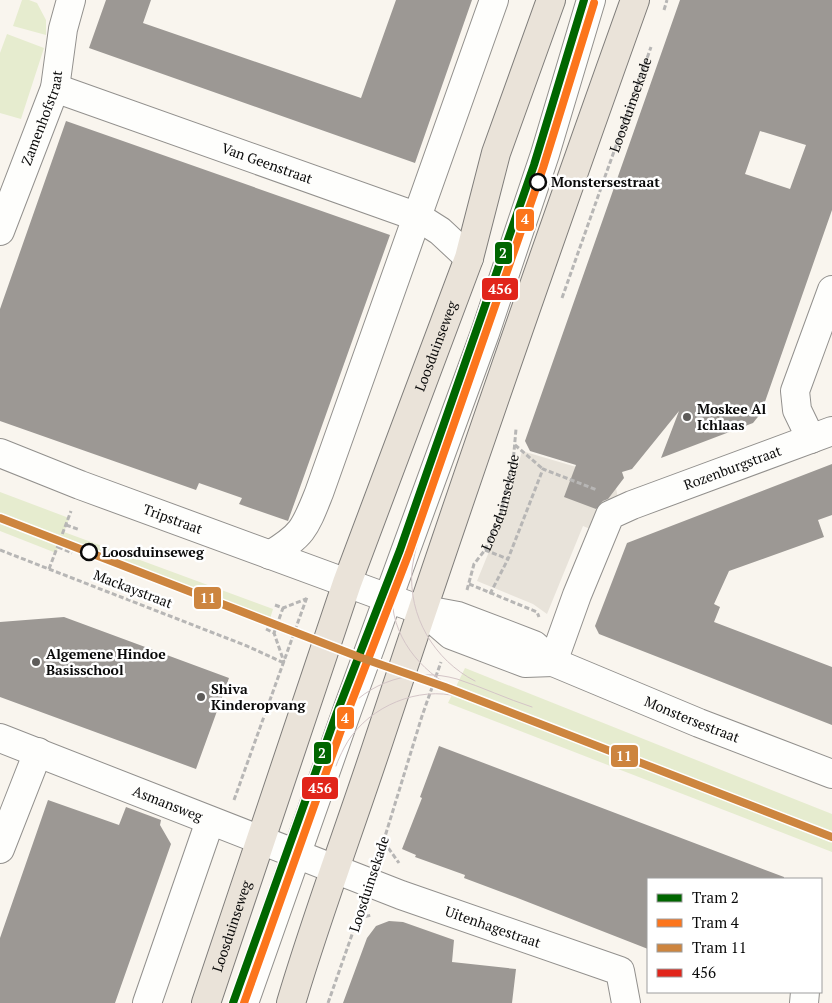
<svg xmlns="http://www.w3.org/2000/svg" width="832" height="1003" font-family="'PT Serif',serif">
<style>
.green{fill:#e6eccf}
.plaza{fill:#e8e3da}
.building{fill:#9c9894;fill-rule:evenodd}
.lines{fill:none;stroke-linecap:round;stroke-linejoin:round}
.minor-casing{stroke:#92908d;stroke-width:30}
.major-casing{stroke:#7f7d7a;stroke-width:30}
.path{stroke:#b7b6b5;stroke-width:3;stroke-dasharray:5 2.5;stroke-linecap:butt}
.minor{stroke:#fefefc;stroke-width:28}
.major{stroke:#eae3d9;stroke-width:28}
.tram{stroke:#d4c5c7;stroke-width:1}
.bus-1-casing{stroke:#fff;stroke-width:11}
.bus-1{stroke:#e1251b;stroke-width:8}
.tram-1-casing{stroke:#fff;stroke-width:11}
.tram-2-casing{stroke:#fff;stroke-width:11}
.tram-3-casing{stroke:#fff;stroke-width:11}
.tram-1{stroke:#060;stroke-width:8}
.tram-2{stroke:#fc751c;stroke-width:8}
.tram-3{stroke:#cd853f;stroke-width:8}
.stop-dot{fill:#fff;stroke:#0a0a0a;stroke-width:2.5}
.poi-dot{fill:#5e5c5a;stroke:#fff;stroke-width:2}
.labels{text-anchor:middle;stroke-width:5;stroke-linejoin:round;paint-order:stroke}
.street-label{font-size:14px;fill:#0a0a0a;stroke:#fff}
.stop-label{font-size:14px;font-weight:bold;fill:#0a0a0a;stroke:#fff;text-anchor:start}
.poi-label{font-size:14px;font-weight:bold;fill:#0a0a0a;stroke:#fff;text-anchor:start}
.line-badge{stroke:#fff;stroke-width:2}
.badge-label{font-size:14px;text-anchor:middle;font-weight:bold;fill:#fff}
</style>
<rect width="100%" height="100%" fill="#f9f5ee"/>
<path class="green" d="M22,0H29L37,3L46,20V35L13,26Z
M7,34L44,48L21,119L0,113V53Z
M0,492L69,518L64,532L273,609L269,622L60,541L56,553L0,531Z
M465,668L832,814V852L448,703Z"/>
<path class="plaza" d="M522,451L614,478L618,498L590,529L583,526L547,614L533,604L477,581L506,510Z"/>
<path class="building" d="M106,0H151L143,23L361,98L396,0H472L415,163L89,48Z
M680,0H832V210L761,413L753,423L661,458L679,411L632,469L622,472L624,478L608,499L603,501L596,509L564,497L576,465L530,451L525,441ZM760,131L806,145L790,189L745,174Z
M66,121L390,235L288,521L239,504L242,498L199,483L196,490L0,421V309Z
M832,464V515L818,520L824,537L729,571L714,604L720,607L714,622L832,667V725L599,634L595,626L627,543Z
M64,617L229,678L196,769L0,697V622Z
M439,746L784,877V879H648V949L515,897L464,878L465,875L415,857L416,855L402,849L422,798L420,797Z
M48,800L119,825L126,807L161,820L160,825L171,844L115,1003H0V938Z
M389,921L403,922L454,940L452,962L516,969L512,1003H343L367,938L376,926Z"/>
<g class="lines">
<g class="minor-casing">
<g id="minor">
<path id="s3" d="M55,88L418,217L440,231L469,258"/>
<path id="s4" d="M0,231L55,88L63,29L71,0"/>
<path d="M811,439L797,410L795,391L832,290"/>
<path id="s5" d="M0,453L80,485L415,608L458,616L534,645L553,662L699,723L832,774"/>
<path d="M270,555C303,535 305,528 319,493L494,0"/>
<path d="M422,610L451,635L525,663L553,662"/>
<path id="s6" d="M553,662L577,595L610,515L632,505L832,431"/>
<path id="s7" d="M0,738L401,895L620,971L626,1003"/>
<path d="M0,849L38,752"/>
<path d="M147,1003L210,821"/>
<path d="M244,1003L348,708L485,333L545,154L591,0"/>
<path d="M804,1003L805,992"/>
</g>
</g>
<g class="major-casing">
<g id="major">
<path id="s8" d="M206,1003L347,583L469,258L496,153L551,0"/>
<path d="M291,1003C317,915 350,828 379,740C461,492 547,246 635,0"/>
</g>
</g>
<g class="path">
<path d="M664,10L667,0"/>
<path id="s1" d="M562,298L651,47"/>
<path d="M515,445L543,469"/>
<path d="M66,525L80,530"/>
<path d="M58,547L72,553"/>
<path d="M0,550L247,646L284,663"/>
<path d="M485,550L508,559L543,469L597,490"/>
<path d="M49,569L71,511"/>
<path d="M469,584L537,612L539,617"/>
<path id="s2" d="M467,590L474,564L485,550L501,513L513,463L516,429"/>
<path d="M490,594L508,559"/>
<path d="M275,605L283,608L306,599"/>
<path d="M266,629L274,633L284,662"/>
<path d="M274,633L283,608"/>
<path d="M234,800L307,597"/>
<path d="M384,842L399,863"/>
<path d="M379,856L422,716L441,662"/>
<path d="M358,918L372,915"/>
<path d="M328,1003L361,909"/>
</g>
<use href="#minor" class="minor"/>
<use href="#major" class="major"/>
<path class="tram" d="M423,523C419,538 414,553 412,569C408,616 434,660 475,681
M400,550C396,566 391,582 392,599C394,643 426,676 463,693
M323,751C328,740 333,728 341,717C367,681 415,667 457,679C482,687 507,699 532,707
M336,766C338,760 341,754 344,748C363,711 410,688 451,695C474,698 495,709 517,715"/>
<g class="bus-1-casing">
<path id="bus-1" d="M244,1003L348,708L485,333L545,154L591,0"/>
</g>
<use href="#bus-1" class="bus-1"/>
<g class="tram-1-casing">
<path id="tram-1" d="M233,1003L336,715L400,550L534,165L584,0"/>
</g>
<g class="tram-2-casing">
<path id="tram-2" d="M244,1003L345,719L409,553L543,168L594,3"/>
</g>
<g class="tram-3-casing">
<path id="tram-3" d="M0,518L359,657L445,687L832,837"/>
</g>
<use href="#tram-1" class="tram-1"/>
<use href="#tram-2" class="tram-2"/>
<use href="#tram-3" class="tram-3"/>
</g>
<g class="stop-dot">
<circle cx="538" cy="182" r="8"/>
<circle cx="89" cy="552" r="8"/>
</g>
<g class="poi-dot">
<circle cx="687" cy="417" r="5"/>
<circle cx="36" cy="662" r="5"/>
<circle cx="201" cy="697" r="5"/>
</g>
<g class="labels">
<g class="street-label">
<text dy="5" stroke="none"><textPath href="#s1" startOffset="205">Loosduinsekade</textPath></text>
<text dy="5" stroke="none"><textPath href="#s4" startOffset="121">Zamenhofstraat</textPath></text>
<text dy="5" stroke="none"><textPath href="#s3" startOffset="225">Van Geenstraat</textPath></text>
<text dy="5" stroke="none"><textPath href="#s8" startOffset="696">Loosduinseweg</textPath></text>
<text dy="5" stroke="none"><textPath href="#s6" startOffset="289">Rozenburgstraat</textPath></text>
<text dy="5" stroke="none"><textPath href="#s2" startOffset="95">Loosduinsekade</textPath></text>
<text dy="5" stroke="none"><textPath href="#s5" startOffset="185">Tripstraat</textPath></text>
<text transform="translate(133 589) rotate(21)" y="5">Mackaystraat</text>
<text dy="5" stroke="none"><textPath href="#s5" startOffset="744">Monstersestraat</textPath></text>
<text dy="5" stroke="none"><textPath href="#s7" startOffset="180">Asmansweg</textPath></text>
<text transform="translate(369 884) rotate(-72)" y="5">Loosduinsekade</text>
<text dy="5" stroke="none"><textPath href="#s8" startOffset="81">Loosduinseweg</textPath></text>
<text dy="5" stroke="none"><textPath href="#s7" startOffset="528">Uitenhagestraat</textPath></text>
</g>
<g class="stop-label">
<text x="551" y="187">Monstersestraat</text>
<text x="102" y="557">Loosduinseweg</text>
</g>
<g class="poi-label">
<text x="697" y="414">Moskee Al<tspan x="697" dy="16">Ichlaas</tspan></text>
<text x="46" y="659">Algemene Hindoe<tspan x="46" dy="16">Basisschool</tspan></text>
<text x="211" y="694">Shiva<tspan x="211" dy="16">Kinderopvang</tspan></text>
</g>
</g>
<g class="line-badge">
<rect x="515" y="208" width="20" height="24" rx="5" fill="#fc751c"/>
<rect x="494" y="241" width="19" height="24" rx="5" fill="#060"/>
<rect x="481" y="277" width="38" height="24" rx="5" fill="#e1251b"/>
<rect x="193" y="586" width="29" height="24" rx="5" fill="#cd853f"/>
<rect x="336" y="706" width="19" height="24" rx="5" fill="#fc751c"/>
<rect x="313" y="741" width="19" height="24" rx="5" fill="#060"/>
<rect x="610" y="744" width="29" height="24" rx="5" fill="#cd853f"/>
<rect x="301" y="776" width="38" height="24" rx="5" fill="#e1251b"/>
</g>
<g class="badge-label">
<text x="525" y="224">4</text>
<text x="503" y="258">2</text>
<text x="500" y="294">456</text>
<text x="208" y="603">11</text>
<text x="345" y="723">4</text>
<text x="322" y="758">2</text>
<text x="624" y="761">11</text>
<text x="320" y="793">456</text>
</g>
<rect x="647" y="878" width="175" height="115" fill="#ffffff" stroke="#9d9d9d"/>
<rect x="657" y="894" width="25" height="8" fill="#006600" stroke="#9d9d9d"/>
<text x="692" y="903" font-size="15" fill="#0a0a0a">Tram 2</text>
<rect x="657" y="919" width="25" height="8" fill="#fc751c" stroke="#9d9d9d"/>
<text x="692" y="928" font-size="15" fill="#0a0a0a">Tram 4</text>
<rect x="657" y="944" width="25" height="8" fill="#cd853f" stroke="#9d9d9d"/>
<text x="692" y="953" font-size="15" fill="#0a0a0a">Tram 11</text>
<rect x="657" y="969" width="25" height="8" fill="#e1251b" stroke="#9d9d9d"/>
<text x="692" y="978" font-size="15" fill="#0a0a0a">456</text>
</svg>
